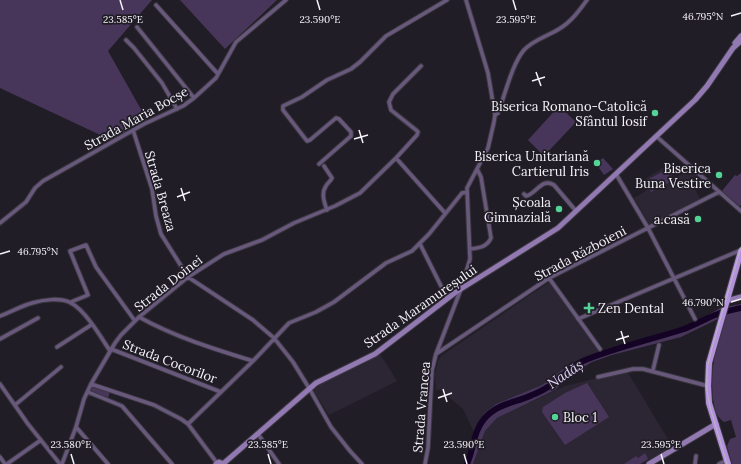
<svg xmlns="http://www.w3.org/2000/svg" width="741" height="464" font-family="Lora,serif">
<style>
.built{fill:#2c2634}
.green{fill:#47365a}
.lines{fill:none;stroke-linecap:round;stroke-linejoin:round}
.river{stroke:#150326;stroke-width:6}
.street-casing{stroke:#3a373f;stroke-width:5.5}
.secondary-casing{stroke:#3a373f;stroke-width:7}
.primary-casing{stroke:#3a373f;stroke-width:8}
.street{stroke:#68597c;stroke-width:3.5}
.secondary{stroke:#9279b2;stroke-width:5}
.primary{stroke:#b391dc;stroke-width:6}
.tram{stroke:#bdb9c0;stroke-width:1}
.ticks{fill:none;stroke:#f5f2f8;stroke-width:1.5}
.poi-dot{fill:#54d396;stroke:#211d26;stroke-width:1.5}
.labels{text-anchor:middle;stroke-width:3.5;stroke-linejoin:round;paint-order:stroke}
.poi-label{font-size:13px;fill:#f5f2f8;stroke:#211d26;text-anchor:end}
.street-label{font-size:13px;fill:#f5f2f8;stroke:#211d26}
.water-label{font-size:14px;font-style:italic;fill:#e4d2fd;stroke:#211d26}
.ticks-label{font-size:10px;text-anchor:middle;fill:#f5f2f8;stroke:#211d26;stroke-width:3.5;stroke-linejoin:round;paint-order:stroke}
</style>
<rect width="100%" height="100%" fill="#211d26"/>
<path class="built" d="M666,166L674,178L681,175L688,167L699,177L693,185L700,199L650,225L634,198L646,191L640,182Z
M551,281L576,319L603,352L576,361L542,385L496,404L490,408L479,420L474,432L463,409L451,399L443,389L436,390L435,374L438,361L441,356Z
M380,354L397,381L329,415L313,390L330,378L363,364Z
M627,371L672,446L642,464H473L485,431L497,418L565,386Z"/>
<path class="green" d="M0,0H152L108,51L147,120L111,140L0,88Z
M180,0H277L225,49Z
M559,106L576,122L544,156L528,140Z
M603,158L613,169L604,175L599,168L602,164L599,161Z
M666,170L672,181L651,192L645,181Z
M741,173V205L739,206L722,191L735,175L737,176Z
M741,304V464H732L727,446L730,439L736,437L731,420L724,422C717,417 715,411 714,404C708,372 717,344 726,315L681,337L612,355L592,362L571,375L555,390L497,418L485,431L473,464H464C478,441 468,422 496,404L542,385L570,364L576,361L691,325L720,308Z
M587,383L609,417L565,445L542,412L543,407L565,393Z
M92,386L110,392L108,398L90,391Z
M645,453L648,459L640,464H624L636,456L638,458Z"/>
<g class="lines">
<path class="river" d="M467,464C474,449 473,432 484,419C497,403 516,403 532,395C540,392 547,388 554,383C563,376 571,366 583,361C614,348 649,340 681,330C693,326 703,320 715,315C723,312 732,310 741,308"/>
<g class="street-casing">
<path id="street" d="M156,5L218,74
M137,27L194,98
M126,40L134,48L162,83L177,109
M495,115L498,113C505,95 512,64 524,50C533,40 548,36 559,29C571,22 579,11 587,0
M133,130L152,189L156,216L161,234L188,277L253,320L274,338L293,362L309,388L331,427L350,451L362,464
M656,136L741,211
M396,158L445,213
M319,164L351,136V132L339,119L336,118L310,140L307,141L283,110V106L302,97L327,80L351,69L360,62L386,36L447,0
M324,166L332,178C331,181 328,182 326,186C321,193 324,202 327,210
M616,174L648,228L695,319
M524,194L526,196C536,194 542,177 554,185L576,211
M0,223L26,202L35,188L43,181L144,124L183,106L194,98L216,78L236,42L286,0
M420,244L447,298
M470,249C479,248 487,247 491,238L481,177L477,169
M549,278L600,349
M71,302L88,295L70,251L86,245L96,267L135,321
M0,316C11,312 21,306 32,303C42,300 61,297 71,303C85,310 101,337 110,351
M139,317C175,337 214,349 253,361
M578,319L741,250
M0,339L38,318
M57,347L91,325
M111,349L221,392
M436,354L549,278L719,192
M653,370L659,345
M598,377L633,369H643L708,386
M0,384L28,424L60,464
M91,384L154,405L181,419L188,424L217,463
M88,392L122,406L172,464
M15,405L61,367
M188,424L253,361L289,323L316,312L334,302L386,263L412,251L429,234L454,203L462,193L467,192
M76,427L108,464
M258,434L279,464
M0,457L5,464
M7,464L41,440
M62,464L76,427L84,399L91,384L115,343L121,335L139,317L188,277L224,254L262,240L294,223L335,206L360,193L396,158L417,135L418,132L416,130L391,110L389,102L393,94L421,66
M425,464L428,448L432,370L436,354L461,289L470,259L467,188L488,148L494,122L495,115L488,73L466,0
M695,464L696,456
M719,464L727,460"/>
</g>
<g class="secondary-casing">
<path id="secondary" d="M735,43L741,36
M726,301L741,297
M216,464L219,462L223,464
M223,464L316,383L375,354L456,292L558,228L695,100L707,86L733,48L741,41
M649,464L716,424"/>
</g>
<g class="primary-casing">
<path id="primary" d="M728,464L709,403L708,386L709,363L741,251"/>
</g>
<use href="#street" class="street"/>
<use href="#secondary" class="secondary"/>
<use href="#primary" class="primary"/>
<path class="tram" d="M727,464L710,407L707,391V369L712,348L741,247"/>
</g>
<path class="ticks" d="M120,0L123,10M317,0L320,10M513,0L516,10M731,16L741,13M536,72L541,86M532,81L545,77M359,130L363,143M354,139L368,135M181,188L185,201M177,197L190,192M0,254L10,251M731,302L741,299M621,331L625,344M616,340L629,336M443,389L447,402M438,398L452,393M71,454L74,464M268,454L271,464M464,454L467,464M661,454L664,464"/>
<g class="poi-dot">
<circle cx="655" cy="113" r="4"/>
<circle cx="597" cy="163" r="4"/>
<circle cx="719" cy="175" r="4"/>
<circle cx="559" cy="209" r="4"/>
<circle cx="698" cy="219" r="4"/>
<path d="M587 302h4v4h4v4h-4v4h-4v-4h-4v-4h4z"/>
<circle cx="555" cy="417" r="4"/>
</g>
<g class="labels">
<g class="poi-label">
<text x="647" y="111">Biserica Romano-Catolică<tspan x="647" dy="15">Sfântul Iosif</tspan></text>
<text x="589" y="161">Biserica Unitariană<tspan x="589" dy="15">Cartierul Iris</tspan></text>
<text x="711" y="173">Biserica<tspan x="711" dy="15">Buna Vestire</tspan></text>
<text x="551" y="207">Școala<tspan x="551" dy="15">Gimnazială</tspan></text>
<text x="690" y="224">a.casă</text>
<text x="598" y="313" text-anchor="start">Zen Dental</text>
<text x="563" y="422" text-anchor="start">Bloc 1</text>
</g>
<g class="street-label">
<text transform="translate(136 118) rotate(-29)" y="5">Strada Maria Bocșe</text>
<text transform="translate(161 191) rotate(74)" y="5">Strada Breaza</text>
<text transform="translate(580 253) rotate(-28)" y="5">Strada Războieni</text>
<text transform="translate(168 283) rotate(-38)" y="5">Strada Doinei</text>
<text transform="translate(420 306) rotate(-35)" y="5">Strada Maramureșului</text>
<text transform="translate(170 361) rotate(21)" y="5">Strada Cocorilor</text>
<text transform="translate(421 407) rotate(-85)" y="5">Strada Vrancea</text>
</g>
<g class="water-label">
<text transform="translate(565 374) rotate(-34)" y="5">Nadăș</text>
</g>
</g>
<g class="ticks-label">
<text x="703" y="20">46.795°N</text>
<text x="123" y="23">23.585°E</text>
<text x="320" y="23">23.590°E</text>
<text x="516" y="23">23.595°E</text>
<text x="38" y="255">46.795°N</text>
<text x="703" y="306">46.790°N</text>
<text x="71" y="448">23.580°E</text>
<text x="268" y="448">23.585°E</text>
<text x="464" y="448">23.590°E</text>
<text x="661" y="448">23.595°E</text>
</g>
</svg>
